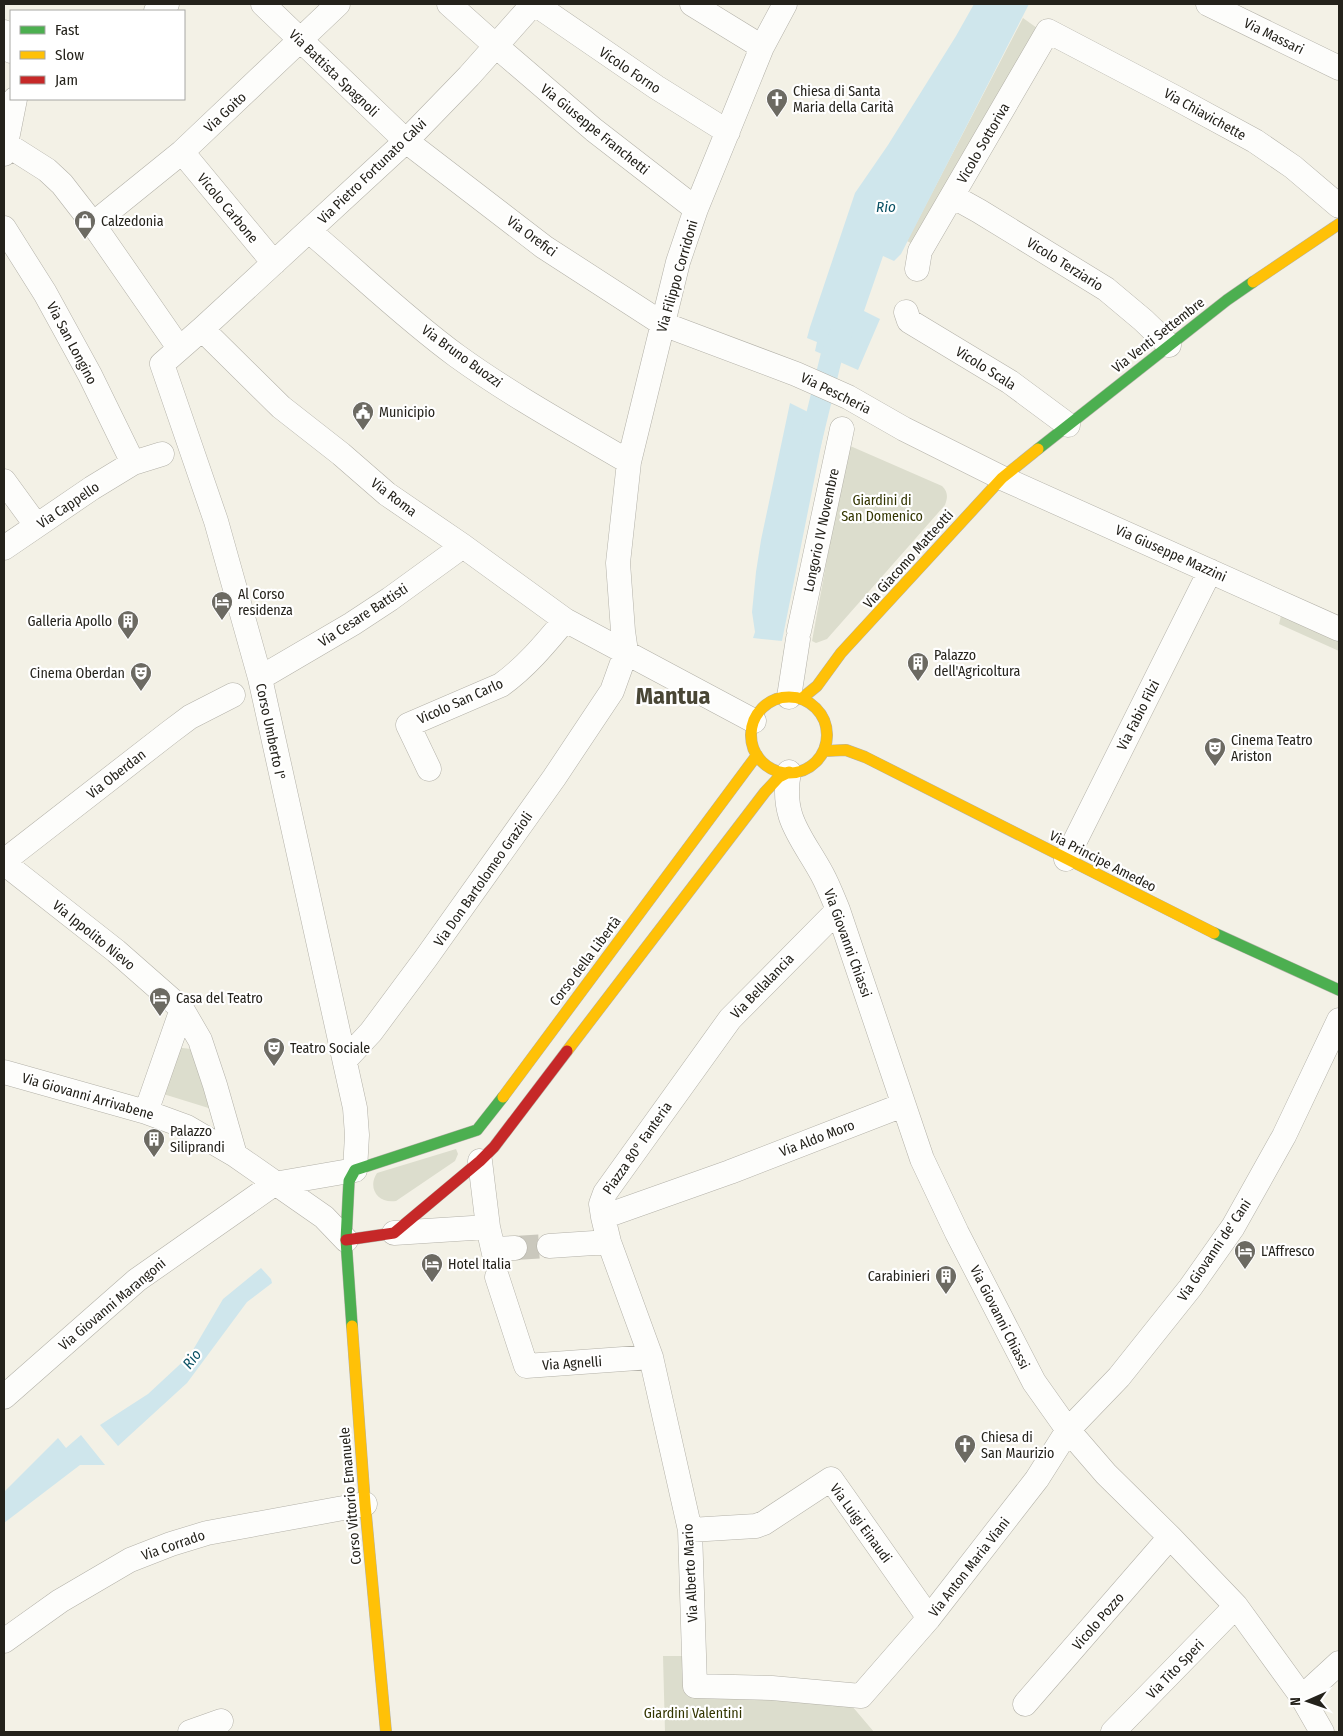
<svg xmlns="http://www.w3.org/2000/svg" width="1343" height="1736" font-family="'Fira Sans Condensed',sans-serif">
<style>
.green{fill:#dcddcd}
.water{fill:#cfe6ec}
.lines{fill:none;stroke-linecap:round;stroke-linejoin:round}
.canal{stroke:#cfe6ec;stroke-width:22}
.street-tunnel{stroke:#cac8bd;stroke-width:24;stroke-dasharray:24 12;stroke-linecap:butt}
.street-casing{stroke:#b3b1a8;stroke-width:25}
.fast-casing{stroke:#b3b1a8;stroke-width:12}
.slow-casing{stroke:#b3b1a8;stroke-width:12}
.jam-casing{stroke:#b3b1a8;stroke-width:12}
.street{stroke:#fdfdfb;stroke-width:24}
.fast{stroke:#4caf50;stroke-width:11}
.slow{stroke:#ffc107;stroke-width:11}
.jam{stroke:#c62828;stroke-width:11}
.labels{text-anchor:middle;stroke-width:4.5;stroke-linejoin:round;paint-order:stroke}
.street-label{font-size:14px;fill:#24221b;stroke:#fff}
.poi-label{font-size:14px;fill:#24221b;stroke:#fff;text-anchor:start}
.park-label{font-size:14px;fill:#333500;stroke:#fff}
.water-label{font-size:15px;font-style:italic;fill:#0a5164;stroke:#fff}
.town-label{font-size:24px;font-weight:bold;fill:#494635;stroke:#fff}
</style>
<rect width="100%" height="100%" fill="#f3f1e6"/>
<path class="green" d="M1023,18L1037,28L918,247L907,241Z
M848,445L942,486C948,492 948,497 945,505L827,639L816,643L812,641Z
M1281,616L1339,641V651L1279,624Z
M174,1047L191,1049L215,1110L160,1093Z
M456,1149L458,1154L455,1161L396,1201C378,1204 367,1188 377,1173Z
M663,1656H686L688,1694L767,1695L852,1706L874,1732H665Z"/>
<path class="water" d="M974,4H1029L901,254L894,261L883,256L864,311L880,319L858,370L815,351L817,342L807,338L810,327L855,193L888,145L956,36Z
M790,403L826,421L782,641L753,638L755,632L752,612L756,572L761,540Z
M261,1268L271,1279L272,1283L247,1302L187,1383L118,1446L100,1425L148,1394L190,1355L223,1299Z
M81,1435L105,1465H80L4,1523V1492L58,1438L66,1448Z"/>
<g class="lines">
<path class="canal" d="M810,444L831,358L842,331"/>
<path class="street-tunnel" d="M515,1248L549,1246"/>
<g class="street-casing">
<path id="street" d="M263,4L406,141L544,247L663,324L796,374L848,397L904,429L1002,478L1339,629
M449,4L496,46L594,130L696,209
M535,4L656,87L728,132
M692,4L762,47
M1208,4L1339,68
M156,11L167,4
M4,32L11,51
M6,144L47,170L62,184L93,224L179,348
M182,152L274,263
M4,154L15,99
M952,196L979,211L1106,289L1143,320L1169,345
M93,224L182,152L338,4
M4,228L45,293L90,375L133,463
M309,231C359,273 405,318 457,356C511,395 571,428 629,462
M917,269L920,251L1048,31L1174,97L1255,141L1293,167L1339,206
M906,312L909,321L1010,382L1068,425
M202,329L406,141L469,76L533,4
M4,481L36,525
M4,548L92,488L133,463L162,454
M799,631L842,429
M260,678L352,624L390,599L463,546
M789,697L798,639
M429,769L408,725L501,685C526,667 545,644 565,620
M789,772C780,818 802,837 822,874C828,885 833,898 838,910L922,1159L957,1233L1034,1382L1068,1430L1106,1474L1170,1537L1236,1606L1302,1697L1322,1732
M1066,859L1210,571
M4,861L170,732L190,717L233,695
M4,863L116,951L182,1009L200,1040L215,1085L235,1155
M838,910L730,1019L605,1193L601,1204L603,1217L730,1172L903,1105
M345,1060L371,1032L426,958L554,778L612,691L626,652L623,631L618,563L629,462L678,262L696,209L762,47L785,4
M4,1072L146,1112L187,1127L235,1155L324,1217L346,1240
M146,1112L182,1009
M480,1161L488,1227L495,1258
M603,1217L609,1242L651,1357L690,1530L695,1686L772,1688L861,1696L929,1618L1037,1479L1068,1430L1119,1377L1190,1288L1233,1227L1284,1136L1339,1020
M394,1233L488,1227
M549,1246L609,1242
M494,1249L515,1248
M497,1277L526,1366L651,1357
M4,1397L137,1280L274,1184L355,1170L357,1135L355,1108L260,678L216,521L162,364L202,329L281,407L341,454L387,494L463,546L565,620L754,721
M690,1530L756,1526L764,1523L831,1479L929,1618
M4,1641L60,1601L130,1560L171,1544L207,1533L365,1504
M1302,1697L1339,1663
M1025,1704L1170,1537
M190,1732L221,1721
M1113,1732L1236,1606"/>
</g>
<g class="fast-casing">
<path id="fast" d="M1038,449L1227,300L1253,282
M1214,933L1339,990
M352,1326L346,1240L349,1181L355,1170L477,1130L503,1097"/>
</g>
<g class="slow-casing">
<path id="slow" d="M1253,282L1339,224
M751 735a38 38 0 1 1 76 0a38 38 0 1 1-76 0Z
M801,699L817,686L841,653L1002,478L1038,449
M824,751L846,750L865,757L1214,933
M567,1051L765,792L779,777L789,772
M503,1097L757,755
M352,1326L365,1504L386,1732"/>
</g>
<g class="jam-casing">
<path id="jam" d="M346,1240L394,1233L480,1161L494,1147L567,1051"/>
</g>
<use href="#street" class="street"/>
<use href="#fast" class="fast"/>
<use href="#slow" class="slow"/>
<use href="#jam" class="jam"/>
</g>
<defs>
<g id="church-pin" transform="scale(1.125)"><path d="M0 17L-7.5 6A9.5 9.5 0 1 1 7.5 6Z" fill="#6c6a62" stroke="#fff"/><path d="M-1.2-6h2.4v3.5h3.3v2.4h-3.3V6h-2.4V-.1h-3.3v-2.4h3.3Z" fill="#fff"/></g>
<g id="shop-pin" transform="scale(1.125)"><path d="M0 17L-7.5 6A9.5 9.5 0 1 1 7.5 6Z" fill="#6c6a62" stroke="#fff"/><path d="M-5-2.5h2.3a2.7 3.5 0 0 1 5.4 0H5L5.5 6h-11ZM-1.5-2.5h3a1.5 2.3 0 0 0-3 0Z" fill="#fff"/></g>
<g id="civic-pin" transform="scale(1.125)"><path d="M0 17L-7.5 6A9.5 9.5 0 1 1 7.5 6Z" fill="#6c6a62" stroke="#fff"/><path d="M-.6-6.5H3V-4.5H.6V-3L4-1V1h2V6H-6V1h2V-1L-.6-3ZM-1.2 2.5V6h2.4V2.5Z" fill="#fff"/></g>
<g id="hotel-pin" transform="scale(1.125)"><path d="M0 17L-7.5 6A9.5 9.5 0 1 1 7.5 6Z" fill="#6c6a62" stroke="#fff"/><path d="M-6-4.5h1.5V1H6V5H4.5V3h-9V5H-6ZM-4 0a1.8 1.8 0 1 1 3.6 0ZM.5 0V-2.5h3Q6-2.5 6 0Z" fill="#fff"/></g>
<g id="building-pin" transform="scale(1.125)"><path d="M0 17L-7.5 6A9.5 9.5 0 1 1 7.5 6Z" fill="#6c6a62" stroke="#fff"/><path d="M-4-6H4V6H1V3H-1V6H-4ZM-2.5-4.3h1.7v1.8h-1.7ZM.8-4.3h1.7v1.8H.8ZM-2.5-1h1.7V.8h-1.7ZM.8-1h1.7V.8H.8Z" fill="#fff"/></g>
<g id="theatre-pin" transform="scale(1.125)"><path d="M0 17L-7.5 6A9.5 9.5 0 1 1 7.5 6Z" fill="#6c6a62" stroke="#fff"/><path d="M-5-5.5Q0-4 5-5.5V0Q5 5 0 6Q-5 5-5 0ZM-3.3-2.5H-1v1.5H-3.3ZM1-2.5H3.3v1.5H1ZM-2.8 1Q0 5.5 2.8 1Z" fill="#fff"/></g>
</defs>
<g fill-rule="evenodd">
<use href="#church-pin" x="777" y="99"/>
<use href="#shop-pin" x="85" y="221"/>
<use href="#civic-pin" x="363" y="412"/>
<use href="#hotel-pin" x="222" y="602"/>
<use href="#building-pin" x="128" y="621"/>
<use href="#building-pin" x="918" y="663"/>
<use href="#theatre-pin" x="141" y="673"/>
<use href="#theatre-pin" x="1215" y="748"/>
<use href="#hotel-pin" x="160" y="998"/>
<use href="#theatre-pin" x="274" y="1048"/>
<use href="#building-pin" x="154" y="1139"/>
<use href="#hotel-pin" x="1245" y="1251"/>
<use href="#hotel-pin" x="432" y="1264"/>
<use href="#building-pin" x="946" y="1276"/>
<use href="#church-pin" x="965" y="1445"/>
</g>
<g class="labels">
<g class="street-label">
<text transform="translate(1274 36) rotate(26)" y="5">Via Massari</text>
<text transform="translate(630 70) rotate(34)" y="5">Vicolo Forno</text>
<text transform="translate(334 73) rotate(44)" y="5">Via Battista Spagnoli</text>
<text transform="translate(225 112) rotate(-43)" y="5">Via Goito</text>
<text transform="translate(1205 114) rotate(29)" y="5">Via Chiavichette</text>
<text transform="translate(595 129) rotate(39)" y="5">Via Giuseppe Franchetti</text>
<text transform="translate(983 143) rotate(-60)" y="5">Vicolo Sottoriva</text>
<text transform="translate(372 171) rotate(-44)" y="5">Via Pietro Fortunato Calvi</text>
<text transform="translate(228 208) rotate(50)" y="5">Vicolo Carbone</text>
<text transform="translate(532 236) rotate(36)" y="5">Via Orefici</text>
<text transform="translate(1065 264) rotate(32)" y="5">Vicolo Terziario</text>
<text transform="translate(677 276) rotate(-74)" y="5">Via Filippo Corridoni</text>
<text transform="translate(1158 335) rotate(-38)" y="5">Via Venti Settembre</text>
<text transform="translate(72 343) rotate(62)" y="5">Via San Longino</text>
<text transform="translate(462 356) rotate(36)" y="5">Via Bruno Buozzi</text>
<text transform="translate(986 368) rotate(32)" y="5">Vicolo Scala</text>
<text transform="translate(836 393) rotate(26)" y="5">Via Pescheria</text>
<text transform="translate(394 497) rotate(37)" y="5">Via Roma</text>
<text transform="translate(68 505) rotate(-34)" y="5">Via Cappello</text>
<text transform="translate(821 530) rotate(-78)" y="5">Longorio IV Novembre</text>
<text transform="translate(1171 553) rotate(24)" y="5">Via Giuseppe Mazzini</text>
<text transform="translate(908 559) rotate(-48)" y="5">Via Giacomo Matteotti</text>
<text transform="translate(363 615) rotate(-33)" y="5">Via Cesare Battisti</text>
<text transform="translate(460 701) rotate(-24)" y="5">Vicolo San Carlo</text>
<text transform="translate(1138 715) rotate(-63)" y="5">Via Fabio Filzi</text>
<text transform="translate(271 732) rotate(78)" y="5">Corso Umberto I°</text>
<text transform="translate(116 774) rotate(-38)" y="5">Via Oberdan</text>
<text transform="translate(1103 861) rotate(27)" y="5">Via Principe Amedeo</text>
<text transform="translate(483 879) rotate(-55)" y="5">Via Don Bartolomeo Grazioli</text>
<text transform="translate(94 935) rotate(39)" y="5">Via Ippolito Nievo</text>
<text transform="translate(848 943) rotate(70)" y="5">Via Giovanni Chiassi</text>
<text transform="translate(585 961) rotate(-53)" y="5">Corso della Libertà</text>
<text transform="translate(762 986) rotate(-46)" y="5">Via Bellalancia</text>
<text transform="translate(88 1096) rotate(16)" y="5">Via Giovanni Arrivabene</text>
<text transform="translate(817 1138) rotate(-21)" y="5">Via Aldo Moro</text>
<text transform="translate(637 1148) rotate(-55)" y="5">Piazza 80° Fanteria</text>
<text transform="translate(1214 1250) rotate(-56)" y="5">Via Giovanni de' Cani</text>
<text transform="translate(112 1304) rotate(-40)" y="5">Via Giovanni Marangoni</text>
<text transform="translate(1000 1317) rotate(63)" y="5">Via Giovanni Chiassi</text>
<text transform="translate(572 1363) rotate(-4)" y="5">Via Agnelli</text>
<text transform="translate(350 1496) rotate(-95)" y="5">Corso Vittorio Emanuele</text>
<text transform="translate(861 1523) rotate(54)" y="5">Via Luigi Einaudi</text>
<text transform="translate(173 1545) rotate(-19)" y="5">Via Corrado</text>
<text transform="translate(969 1567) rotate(-52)" y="5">Via Anton Maria Viani</text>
<text transform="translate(690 1573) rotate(-93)" y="5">Via Alberto Mario</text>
<text transform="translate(1098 1621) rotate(-49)" y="5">Vicolo Pozzo</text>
<text transform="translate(1175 1669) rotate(-46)" y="5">Via Tito Speri</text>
</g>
<g class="poi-label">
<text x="793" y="96">Chiesa di Santa<tspan x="793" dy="16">Maria della Carità</tspan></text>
<text x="101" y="226">Calzedonia</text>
<text x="379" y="417">Municipio</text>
<text x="238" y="599">Al Corso<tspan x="238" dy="16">residenza</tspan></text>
<text x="112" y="626" text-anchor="end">Galleria Apollo</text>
<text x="934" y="660">Palazzo<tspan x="934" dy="16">dell'Agricoltura</tspan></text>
<text x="125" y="678" text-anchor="end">Cinema Oberdan</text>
<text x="1231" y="745">Cinema Teatro<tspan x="1231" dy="16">Ariston</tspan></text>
<text x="176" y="1003">Casa del Teatro</text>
<text x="290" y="1053">Teatro Sociale</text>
<text x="170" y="1136">Palazzo<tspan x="170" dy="16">Siliprandi</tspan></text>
<text x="1261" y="1256">L'Affresco</text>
<text x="448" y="1269">Hotel Italia</text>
<text x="930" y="1281" text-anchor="end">Carabinieri</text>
<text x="981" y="1442">Chiesa di<tspan x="981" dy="16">San Maurizio</tspan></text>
</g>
<g class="park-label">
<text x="882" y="505">Giardini di<tspan x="882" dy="16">San Domenico</tspan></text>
<text x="693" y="1718">Giardini Valentini</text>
</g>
<g class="water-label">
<text x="886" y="212">Rio</text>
<text transform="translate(192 1359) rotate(-53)" y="5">Rio</text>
</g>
<g class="town-label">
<text x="673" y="704">Mantua</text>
</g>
</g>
<rect width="1343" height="1736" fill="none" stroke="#24221b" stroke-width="10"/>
<rect x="10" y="10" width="175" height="90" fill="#ffffff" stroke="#a7a7a4"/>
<rect x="20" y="26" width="25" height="8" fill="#4caf50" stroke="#a7a7a4"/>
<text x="55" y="35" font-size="15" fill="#24221b">Fast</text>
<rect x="20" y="51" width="25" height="8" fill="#ffc107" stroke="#a7a7a4"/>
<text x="55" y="60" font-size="15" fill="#24221b">Slow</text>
<rect x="20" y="76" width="25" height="8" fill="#c62828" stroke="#a7a7a4"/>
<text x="55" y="85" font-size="15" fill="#24221b">Jam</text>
<g transform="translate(1308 1701) rotate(268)" stroke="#ffffff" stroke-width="4" paint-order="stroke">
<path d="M0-4L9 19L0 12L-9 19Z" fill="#24221b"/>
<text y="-8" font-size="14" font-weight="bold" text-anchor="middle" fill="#24221b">N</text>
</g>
</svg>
